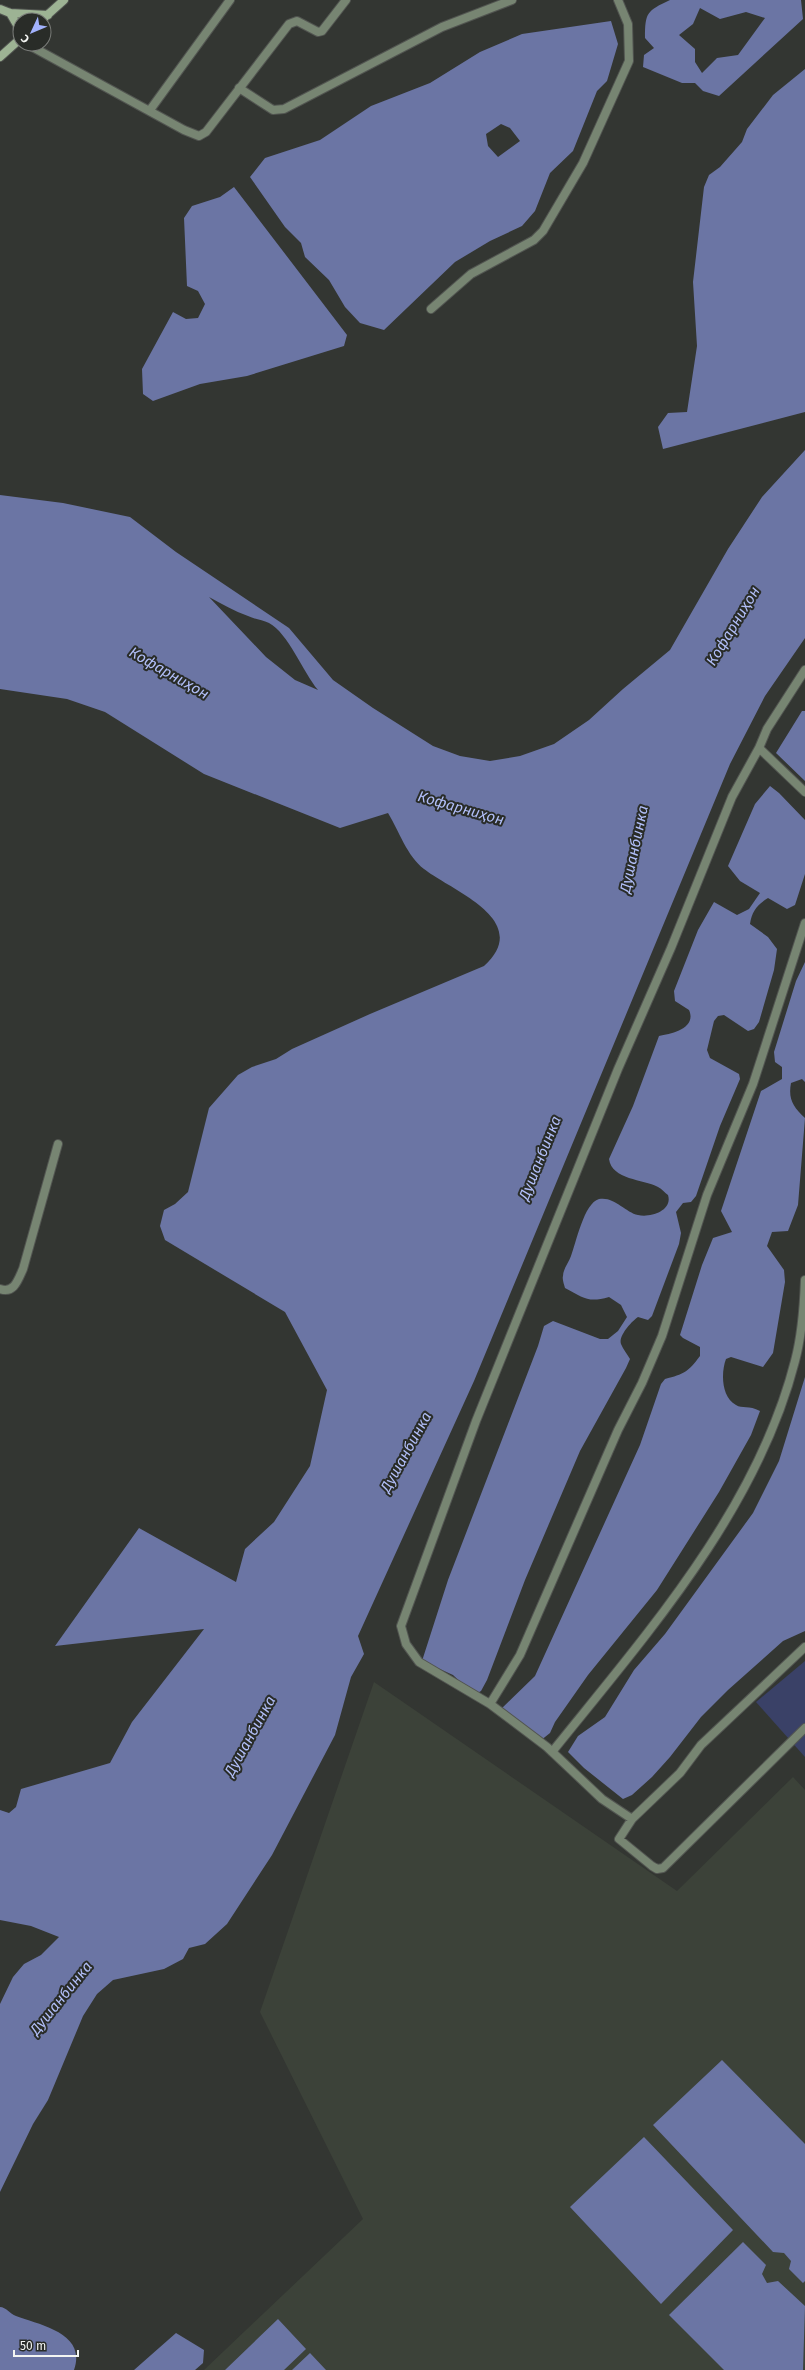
<svg xmlns="http://www.w3.org/2000/svg" width="805" height="2370" font-family="'Fira Sans',sans-serif">
<style>
.built{fill:#3c4239}
.green{fill:#3a4167}
.water{fill:#6b75a4;fill-rule:evenodd}
.lines{fill:none;stroke-linecap:round;stroke-linejoin:round}
.street-casing{stroke:#525551;stroke-width:10}
.secondary-casing{stroke:#525551;stroke-width:10}
.street{stroke:#778572;stroke-width:8}
.secondary{stroke:#9db394;stroke-width:8}
.labels{text-anchor:middle;stroke-width:4;stroke-linejoin:round;paint-order:stroke}
.water-label{font-size:15px;font-style:italic;fill:#b1bef7;stroke:#292c28}
</style>
<rect width="100%" height="100%" fill="#333632"/>
<path class="built" d="M374,1682L677,1891L793,1777L805,1790V2370H204L363,2219L260,2012Z"/>
<path class="green" d="M805,1661V1757L756,1702Z"/>
<path class="water" d="M670,0H801L803,19L719,96L703,91L695,83H682L643,67L644,55L654,48L645,38C645,12 647,11 670,0ZM700,8L720,19L746,12L765,18L738,55L717,58L702,73L695,62V49L679,35L693,24Z
M611,21L618,44L607,81L597,91L573,151L550,173L535,211L522,226L490,241L455,262L384,330L360,323L345,307L329,280L305,257L301,243L285,227L250,177L265,158L320,140L371,106L430,83L480,52L522,34ZM501,124L510,128L520,141L498,157L488,146L486,134Z
M805,69V412L663,449L658,427L668,413L687,412L697,346L693,282L704,187L709,175L720,167L742,142L747,129L773,95Z
M234,187L347,335L344,346L247,376L200,384L153,401L143,394L142,369L173,312L186,319L198,318L205,304L198,291L187,286L184,218L192,206L220,197Z
M805,450V638L765,696L730,764L474,1381L358,1636L364,1654L351,1677L335,1735L272,1855L227,1924L205,1944L189,1948L183,1959L164,1969L113,1980L97,1994L83,2016L48,2100L33,2124L0,2192V2004L13,1977L24,1964L41,1955L59,1937L31,1926L0,1920V1810L9,1813L16,1807L21,1789L110,1763L132,1722L204,1629L55,1646L139,1528L236,1582L245,1549L274,1522L310,1466L327,1390L285,1312L165,1240L160,1226L164,1210L175,1204L188,1192L209,1108L238,1075L252,1067L276,1059L292,1049L370,1014L484,966C534,920 452,891 424,869C407,856 399,831 388,813L340,828L204,774L105,712L67,699L0,689V495L63,503L130,517L176,552L289,628L333,680L373,708L433,746L460,756L490,761L520,756L554,744L589,720L623,689L670,650L728,549L762,497ZM209,597C222,604 234,611 248,616C254,619 262,620 269,623C288,633 303,672 318,690L295,680L266,657Z
M802,711H805V781L776,753Z
M770,786L779,793L805,820V874L795,905L787,909L768,898C757,905 752,911 750,924L768,937L777,949L774,970L759,1022L754,1029L748,1031L724,1015L718,1016L714,1021L707,1050L710,1058L739,1074L740,1079L720,1126L696,1196L691,1202L683,1203L676,1212L681,1233L679,1244L652,1316L648,1320L638,1317C632,1321 618,1336 621,1344C623,1349 627,1354 630,1359L626,1368L580,1451L525,1580L487,1680L481,1691L474,1695L453,1675L422,1661L448,1580L538,1346L544,1326L553,1321L600,1339H608L618,1331L627,1317L621,1305L609,1297C588,1303 584,1298 565,1288C564,1284 562,1279 563,1276C563,1269 569,1262 571,1256C576,1243 584,1203 599,1199C614,1196 625,1212 638,1215C650,1218 673,1211 668,1195C665,1193 662,1189 658,1187C643,1179 612,1180 609,1159L633,1106L659,1036C672,1034 697,1028 689,1010L675,1001L674,991L698,930L714,902L737,915L749,909L760,893L740,881L728,866L755,804Z
M805,962V1082L802,1079L791,1083C788,1099 793,1107 805,1118L798,1205L788,1231L772,1232L767,1246L784,1270L785,1282L773,1353L763,1367L731,1357L726,1359C721,1372 721,1397 736,1405C742,1409 749,1405 760,1411L751,1435L719,1492L657,1590L588,1675L555,1722L550,1733L540,1741L498,1712L535,1676L640,1445L661,1384L665,1379C684,1374 688,1372 700,1356V1347L683,1338L680,1335L702,1265L713,1238L732,1232L721,1211L761,1091L782,1079V1067L775,1062L774,1052L796,981Z
M805,1377V1631L783,1641L728,1690L701,1717L670,1757L652,1777L632,1795L623,1799L584,1768L568,1752L578,1736L605,1717L634,1670L665,1634L753,1513L779,1461Z
M722,2060L805,2144V2281L803,2283L789,2269L791,2261L784,2253L773,2252L653,2125Z
M644,2137L733,2230L661,2304L570,2207Z
M743,2242L766,2265L762,2274L767,2283L778,2281L805,2306L803,2370H724L669,2315Z
M0,2307C6,2307 10,2314 16,2316C40,2325 87,2333 74,2370H0Z
M278,2319L306,2349L284,2370H225Z
M176,2333L204,2350L203,2363L195,2370H134Z
M310,2353L326,2370H292Z"/>
<g class="lines">
<g class="street-casing">
<path id="street" d="M27,44L184,130L199,136L206,132L289,24L297,21L318,32L322,31L346,0
M239,88L273,110L284,109L442,27L512,0
M150,110L230,0
M431,309L471,274L534,240L543,231L583,163L629,61L628,24L618,0
M805,670L767,729L759,748L805,792
M0,1289C14,1294 18,1280 23,1269L58,1144
M805,1647L701,1745L680,1773L632,1819L619,1839L652,1866L657,1869L663,1868L805,1728
M490,1704L419,1662L406,1644L401,1626L476,1421L618,1069L671,948L732,797L759,748
M552,1752C646,1635 757,1510 795,1361C802,1335 804,1307 805,1280
M632,1819L602,1799L547,1747L490,1704L520,1655L618,1430L642,1383L662,1336L707,1195L753,1084L805,923"/>
</g>
<g class="secondary-casing">
<path id="secondary" d="M0,9L10,13L48,15
M10,13L17,25L19,40
M44,18L64,0
M0,57L20,39"/>
</g>
<use href="#street" class="street"/>
<use href="#secondary" class="secondary"/>
</g>
<g class="labels">
<g class="water-label">
<text transform="translate(733 626) rotate(-59)" y="5">Кофарниҳон</text>
<text transform="translate(169 673) rotate(30)" y="5">Кофарниҳон</text>
<text transform="translate(461 808) rotate(16)" y="5">Кофарниҳон</text>
<text transform="translate(634 849) rotate(-78)" y="5">Душанбинка</text>
<text transform="translate(540 1158) rotate(-68)" y="5">Душанбинка</text>
<text transform="translate(406 1452) rotate(-61)" y="5">Душанбинка</text>
<text transform="translate(250 1736) rotate(-61)" y="5">Душанбинка</text>
<text transform="translate(61 1998) rotate(-51)" y="5">Душанбинка</text>
</g>
</g>
<g transform="translate(32 32) rotate(226)"><circle r="19" fill="#292c28" stroke="#7a7c79"/>
<path d="M0-3L7 15L0 10L-7 15Z" fill="#a2b2fd"/>
<text y="-6" font-size="11" font-weight="bold" text-anchor="middle" fill="#f3f5f2">С</text>
</g>
<path d="M14 2350v6h64v-6" fill="none" stroke="#f3f5f2" stroke-width="2"/>
<text x="20" y="2350" font-size="12" fill="#f3f5f2" stroke="#292c28" stroke-width="3" paint-order="stroke">50 m</text>
</svg>
